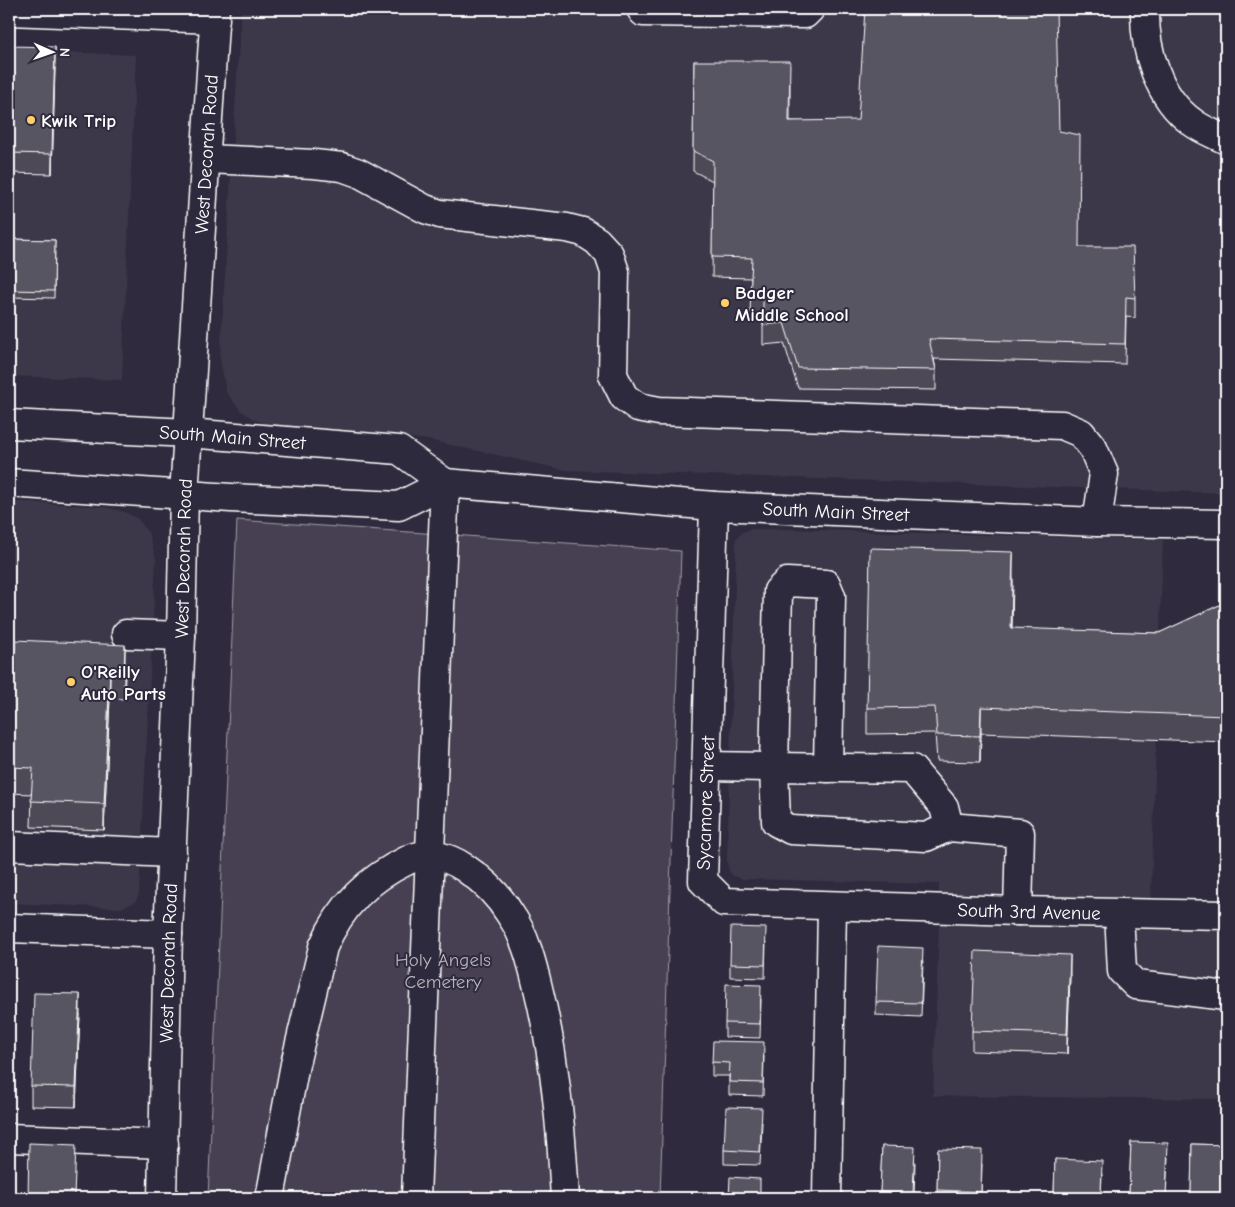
<svg xmlns="http://www.w3.org/2000/svg" width="1235" height="1207" font-family="'Comic Neue',sans-serif">
<style>
.built{fill:#3c3749}
.green{fill:#464152;stroke:#a2a0a8}
.lines{fill:none;stroke-linecap:round;stroke-linejoin:round}
.minor-casing{stroke:#fff;stroke-width:31}
.major-casing{stroke:#fff;stroke-width:31}
.minor{stroke:#2f2a3d;stroke-width:28}
.major{stroke:#2f2a3d;stroke-width:28}
.wall{fill:#4d4956;stroke:#fff}
.shaded-wall{fill:#3e3c46;stroke:#fff}
.building{fill:#595564;stroke:#fff}
.poi-dot{fill:#ffd166;stroke:#2f2a3d;stroke-width:2}
.labels{text-anchor:middle;stroke-width:4;stroke-linejoin:round;paint-order:stroke}
.poi-label{font-size:19px;font-weight:bold;fill:#fff;stroke:#2f2a3d;text-anchor:start}
.street-label{font-size:19px;fill:#fff;stroke:#2f2a3d}
.park-label{font-size:19px;fill:#b5b3ba;stroke:#2f2a3d}
</style>
<rect width="100%" height="100%" fill="#2f2a3d"/>
<filter id="ink" filterUnits="userSpaceOnUse"><feTurbulence type="fractalNoise" baseFrequency=".02" numOctaves="2"/><feDisplacementMap in="SourceGraphic" scale="10" xChannelSelector="R" yChannelSelector="G"/><feConvolveMatrix kernelMatrix="1 2 1 2 8 2 1 2 1" color-interpolation-filters="sRGB"/></filter>
<g filter="url(#ink)">
<path class="built" d="M241,9H1226V493L565,470L428,440L376,433L273,425L255,420L240,410L226,392L220,358Z
M9,50L136,55L122,380L9,376Z
M9,501L104,507L125,512L138,519L149,534L152,544L156,559L140,876L139,894L135,902L121,908L9,903Z
M751,529H783L1163,540L1150,926L1226,929V1099L933,1096L939,923V884L743,879L733,876L729,871L727,862L736,548V539L743,532Z"/>
<path class="green" d="M237,520L681,551L660,1198H208Z"/>
<g class="lines">
<g class="minor-casing">
<g id="minor">
<path d="M641,9L643,12L805,14L810,9"/>
<path d="M1145,9C1144,49 1158,98 1192,122C1202,130 1215,134 1226,140"/>
<path d="M9,11L215,19"/>
<path d="M206,159L314,164L342,167L359,173L425,209L440,214L567,228L583,232L597,241L609,254L615,272L613,375L624,397L638,407L659,411L1062,425L1081,433L1093,448L1104,474L1097,522"/>
<path id="s1" d="M714,506L703,881L724,902L1018,911L1226,915"/>
<path d="M126,634L181,636"/>
<path d="M706,766L912,769L944,807L949,827L1020,833L1018,911"/>
<path d="M828,768L831,596L826,584L787,582L778,591L774,767L776,822L791,830L926,837L949,827"/>
<path d="M9,846L172,853"/>
<path d="M1119,913L1122,971L1136,985L1226,996"/>
<path d="M9,928L168,934"/>
<path d="M9,1138L164,1144"/>
<path d="M416,1197L445,483"/>
<path id="s2" d="M162,1198L168,934L181,636L184,495L215,9"/>
<path d="M270,1198L295,1064L323,947C341,905 368,879 408,860C427,850 449,857 465,868C483,880 499,896 510,914C525,935 532,963 538,988C555,1056 561,1128 565,1198"/>
<path d="M827,1198L832,906"/>
</g>
</g>
<g class="major-casing">
<g id="major">
<path id="s3" d="M9,424L188,433L399,450L445,483"/>
<path id="s4" d="M9,483L231,498L399,506L445,483L714,506L1097,522L1226,524"/>
</g>
</g>
<use href="#minor" class="minor"/>
<use href="#major" class="major"/>
</g>
<path class="wall" d="M9,46L55,67L52,174L9,173Z
M694,61L790,81V121L1059,131L1079,247L1135,298V318L1126,317L1125,364L934,359L936,370V390L798,388L784,343L763,345V318H750L751,278L712,277L713,181L693,171Z
M9,239L55,240L54,298L9,297Z
M1013,578L1012,629L1159,633L1226,602V742L981,733L980,762L937,761L935,733L867,734V708Z
M9,650L125,671L124,699L110,698L104,830L31,827L32,794L9,793Z
M766,942L765,978L730,977V964Z
M923,961L921,1017L876,1015V1002Z
M1070,975L1067,1054L972,1051V1031Z
M761,999L760,1038L725,1037V1023Z
M80,1014L76,1107L31,1106V1086Z
M764,1056L763,1096L729,1095V1076H712V1062Z
M762,1122L760,1165L724,1164V1150Z
M1131,1142L1168,1157L1166,1198H1129Z
M1192,1144L1226,1145V1198H1191Z
M882,1146L915,1161L914,1198H880Z
M938,1149L982,1164L981,1198H937Z
M1055,1159L1102,1174L1101,1198H1054Z"/>
<path class="shaded-wall" d="M55,47V67L52,174V154Z
M1013,552V578L1011,654V628Z
M125,645V671L124,699V673Z
M110,672V698L104,830V804Z
M981,707V733L980,762V736Z
M1070,955V975L1067,1054V1034Z
M80,994V1014L76,1107V1087Z"/>
<path class="building" d="M865,9H1056L1059,131L1080,135L1079,247H1133L1135,298L1126,297L1125,344L929,339L936,370L798,368L784,323L763,325V298H750L752,258L712,257L713,161L693,151L694,61H790L789,121L858,120Z
M9,46L55,47L52,154L9,153Z
M9,239L55,240L54,291L9,290Z
M870,548L1013,552L1011,628L1159,633L1226,602V716L981,707L980,736L937,735L935,707L867,708Z
M15,640L125,645L124,673L110,672L104,804L31,801L33,768L9,767V650H15Z
M731,927L766,928L765,965L730,964Z
M878,946L923,948L921,1003L876,1002Z
M975,951L1070,955L1067,1034L972,1031Z
M726,984L761,985L760,1024L725,1023Z
M34,993L80,994L76,1087L31,1086Z
M713,1041L764,1042L763,1083L729,1082L730,1063L712,1062Z
M726,1107L762,1108L760,1152L724,1150Z
M1131,1142L1168,1143L1166,1197L1129,1196Z
M29,1143L76,1145L74,1198H28Z
M1192,1144L1226,1145V1195L1191,1194Z
M882,1146L915,1147L913,1194L880,1192Z
M938,1149L982,1150L981,1192L937,1190Z
M1055,1159L1102,1161L1101,1196L1054,1194Z
M730,1177L760,1179V1198H729Z"/>
</g>
<g class="poi-dot">
<circle cx="31" cy="120" r="5"/>
<circle cx="725" cy="303" r="5"/>
<circle cx="71" cy="682" r="5"/>
</g>
<g class="labels">
<g class="poi-label">
<text x="41" y="127">Kwik Trip</text>
<text x="735" y="299">Badger<tspan x="735" dy="22">Middle School</tspan></text>
<text x="81" y="678">O'Reilly<tspan x="81" dy="22">Auto Parts</tspan></text>
</g>
<g class="street-label">
<text dy="7" stroke="none"><textPath href="#s2" startOffset="1045">West Decorah Road</textPath></text>
<text dy="7" stroke="none"><textPath href="#s3" startOffset="224">South Main Street</textPath></text>
<text dy="7" stroke="none"><textPath href="#s4" startOffset="834">South Main Street</textPath></text>
<text dy="7" stroke="none"><textPath href="#s2" startOffset="640">West Decorah Road</textPath></text>
<text transform="translate(705 803) rotate(-88)" y="7">Sycamore Street</text>
<text dy="7" stroke="none"><textPath href="#s1" startOffset="710">South 3rd Avenue</textPath></text>
<text dy="7" stroke="none"><textPath href="#s2" startOffset="235">West Decorah Road</textPath></text>
</g>
<g class="park-label">
<text x="443" y="966">Holy Angels<tspan x="443" dy="22">Cemetery</tspan></text>
</g>
</g>
<rect width="1235" height="1207" fill="none" stroke="#2f2a3d" stroke-width="30"/>
<rect x="15" y="15" width="1205" height="1177" fill="none" stroke="#fff" stroke-width="2" filter="url(#ink)"/>
<g transform="translate(52 52) rotate(92)" stroke="#2f2a3d" stroke-width="4" paint-order="stroke">
<path d="M0-4L9 19L0 12L-9 19Z" fill="#ffffff"/>
<text y="-8" font-size="14" font-weight="bold" text-anchor="middle" fill="#ffffff">N</text>
</g>
</svg>
